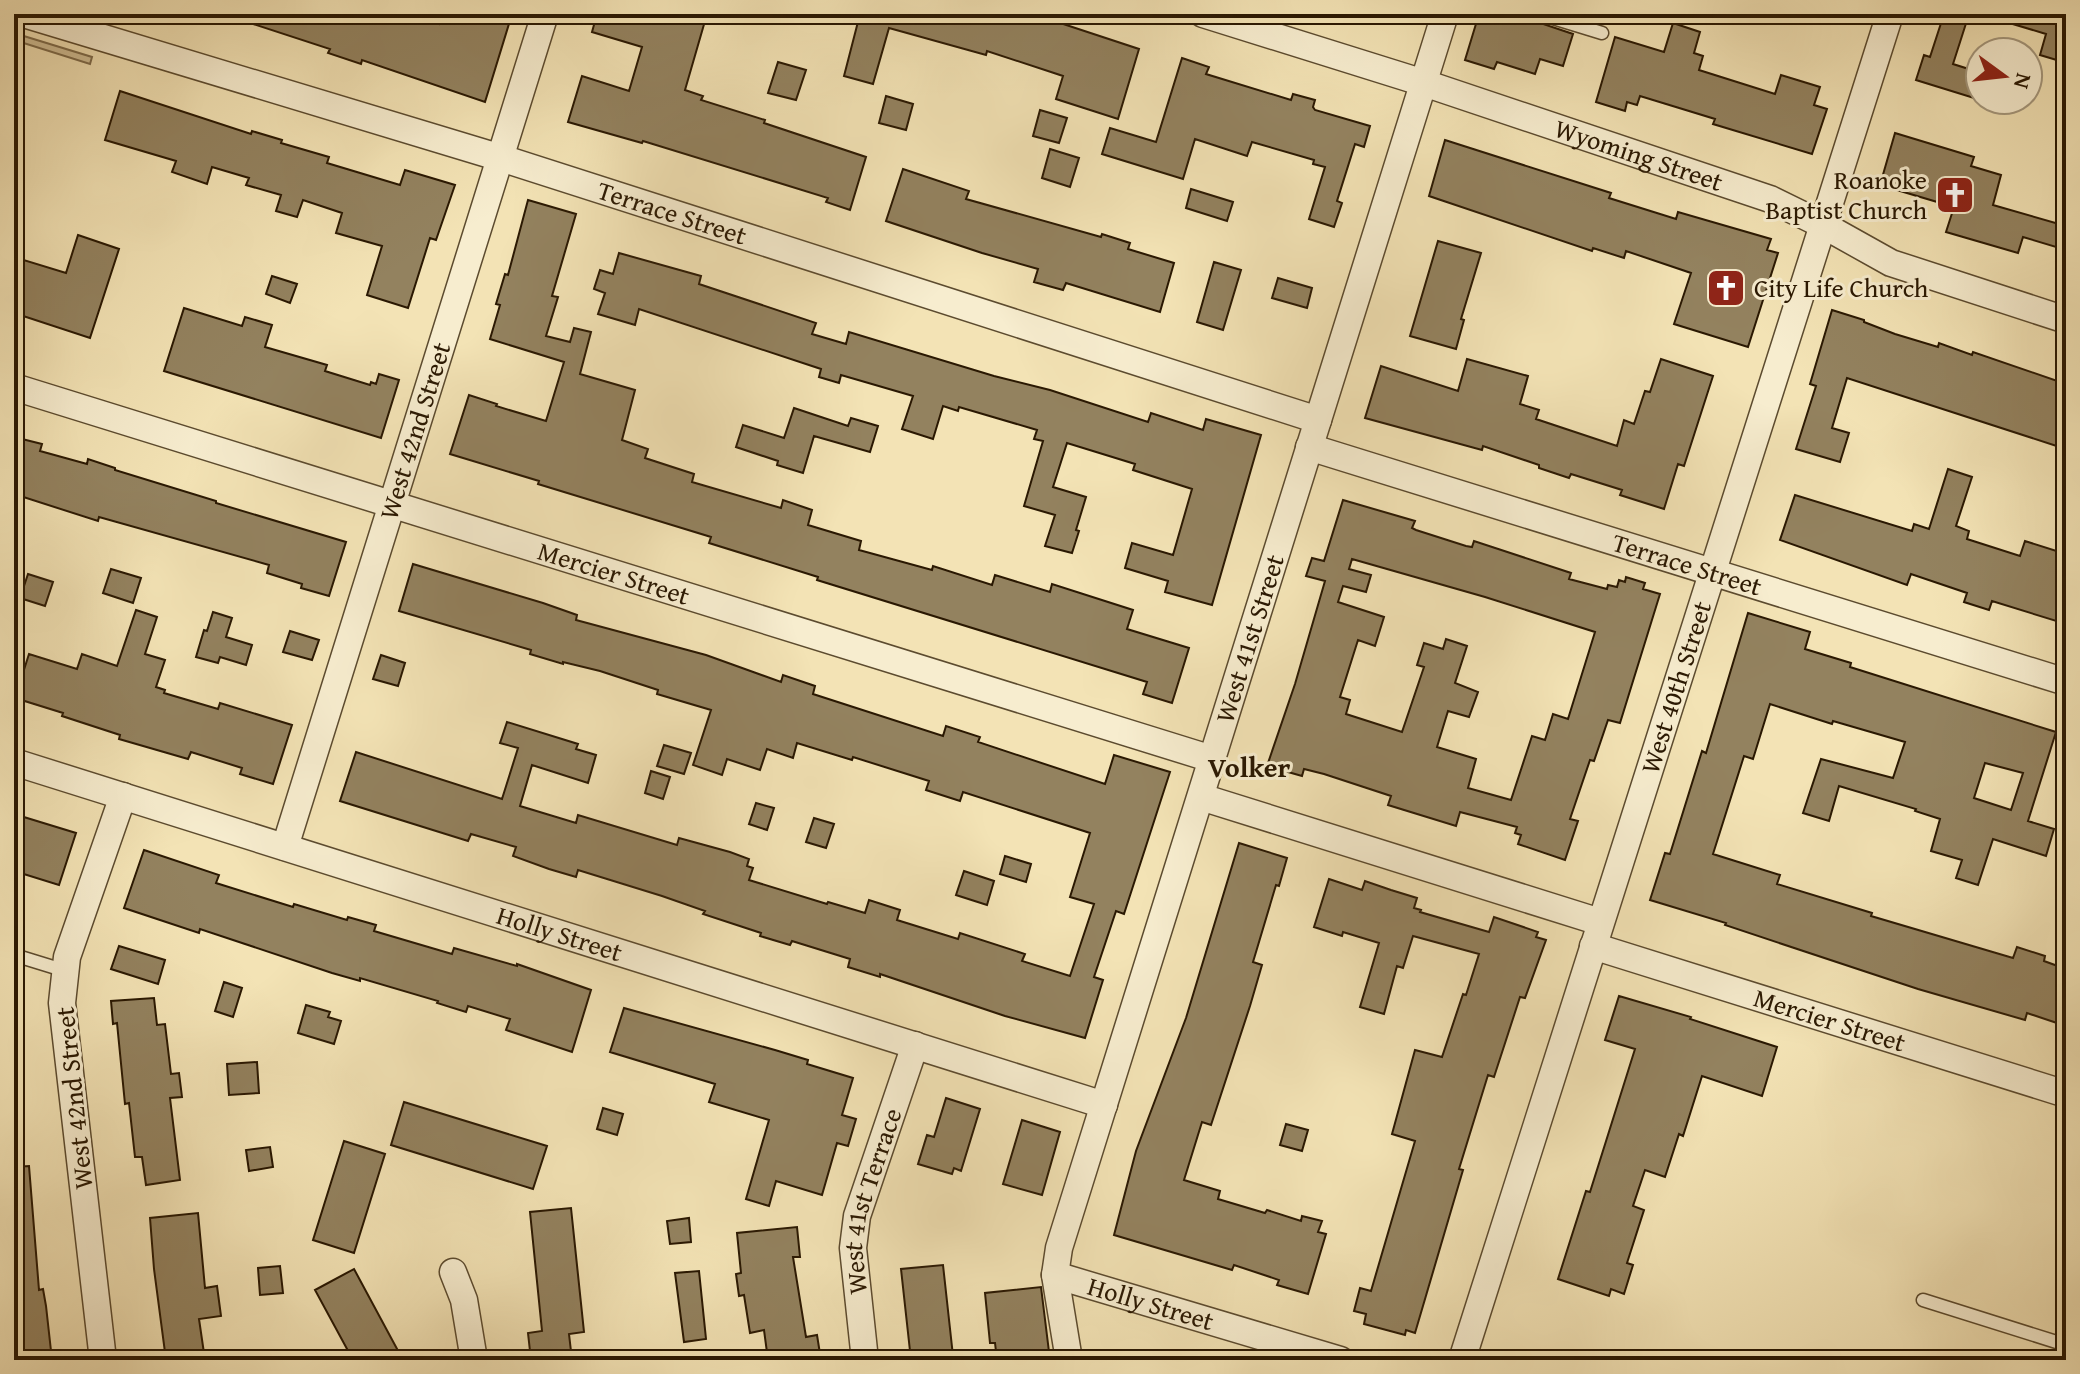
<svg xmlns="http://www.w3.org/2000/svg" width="2080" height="1374" font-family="'Gentium Book Plus',serif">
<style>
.green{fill:#d1c097;stroke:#7e6c4c;stroke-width:2}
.building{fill:#93825f;stroke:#2a1802;stroke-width:2;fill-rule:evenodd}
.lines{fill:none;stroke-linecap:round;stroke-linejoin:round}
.lane-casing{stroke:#5c4b2f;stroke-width:15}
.street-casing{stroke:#5c4b2f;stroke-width:29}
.lane{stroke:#f7edcf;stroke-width:12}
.street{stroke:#f7edcf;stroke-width:26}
.labels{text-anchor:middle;stroke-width:6;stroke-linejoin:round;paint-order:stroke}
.street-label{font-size:26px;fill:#2a1802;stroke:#f7edcf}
.poi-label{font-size:26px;fill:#2a1802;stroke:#f7edcf;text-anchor:end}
.neighbourhood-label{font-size:28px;font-weight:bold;fill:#2a1802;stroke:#f7edcf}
</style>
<rect width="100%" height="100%" fill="#f3e3b5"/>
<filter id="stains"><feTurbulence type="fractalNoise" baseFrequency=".0025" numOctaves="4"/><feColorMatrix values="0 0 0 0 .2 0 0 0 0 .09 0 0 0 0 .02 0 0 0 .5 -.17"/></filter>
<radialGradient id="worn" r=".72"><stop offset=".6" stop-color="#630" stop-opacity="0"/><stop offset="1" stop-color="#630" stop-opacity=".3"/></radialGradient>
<path class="green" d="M14,33L92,57L90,64L14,40Z"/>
<path class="building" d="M236,14H408L439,24L442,14H512L485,102L362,60L361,64L328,53L330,49L235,18Z
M597,14H707L685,90L703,96L701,100L765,120L764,123L866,157L850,210L826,202L828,198L643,141L642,143L568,122L582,76L629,91L642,47L592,32Z
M860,14H1033L1139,49L1118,119L1056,99L1063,76L987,51L986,55L889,28L873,84L844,76Z
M1479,14H1531L1537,22L1573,34L1563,66L1540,59L1535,74L1497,62L1494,69L1465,60Z
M1944,14H1969L1953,64L1975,71L1973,77L1980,79L1974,98L1916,80L1924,55L1930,57Z
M1997,14H2066V43L2060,61L2040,55L2046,34L1996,19Z
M1673,23L1700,32L1694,53L1703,56L1699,70L1775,94L1781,75L1820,87L1814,105L1827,109L1812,154L1713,124L1715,119L1640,96L1637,105L1627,102L1625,111L1596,102L1615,37L1664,52Z
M1182,58L1209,67L1206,74L1291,100L1293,94L1315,100L1313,107L1315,110L1370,126L1364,147L1355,144L1337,201L1342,203L1334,227L1309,219L1325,167L1313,164L1314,160L1252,142L1247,156L1195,139L1183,179L1102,154L1110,128L1156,142Z
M778,62L806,70L796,100L768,93Z
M120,91L251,134L252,131L282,140L281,143L329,157L327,163L400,185L405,170L455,185L436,240L430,238L408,308L367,295L382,246L336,233L342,213L303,200L297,217L276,211L281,195L246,185L249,178L212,167L207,184L172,172L176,161L105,140Z
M886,96L913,104L906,130L879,123Z
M1040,110L1067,118L1059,143L1033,136Z
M1895,133L1974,157L1971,166L2001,175L1993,205L2066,226V250L2023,237L2018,253L1946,232L1954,207L1880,185Z
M1445,140L1611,193L1609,198L1676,219L1678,212L1771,239L1767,250L1778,253L1748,347L1674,324L1691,273L1626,251L1624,258L1593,248L1592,251L1429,196Z
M1050,149L1079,158L1070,187L1042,178Z
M903,169L969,191L966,199L1101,237L1102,234L1130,243L1128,249L1174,263L1160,312L1066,283L1063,290L1034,282L1038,269L982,253L886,221Z
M1191,189L1233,202L1227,221L1186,208Z
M528,200L576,214L552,296L558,297L546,336L570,342L574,328L591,332L580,374L635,390L622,440L648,449L645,458L694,474L692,482L781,508L783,500L812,510L808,525L861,541L859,550L932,570L933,566L992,585L995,575L1050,592L1052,584L1133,610L1127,629L1189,648L1172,703L1143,694L1147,682L817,580L818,577L709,543L711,537L538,484L539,481L450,454L469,395L497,404L496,406L546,421L564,362L490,339L500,305L496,304L505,274L508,275Z
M78,235L119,249L90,338L14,313V257L66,273Z
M1438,241L1481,253L1461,319L1464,320L1456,349L1410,336Z
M619,253L701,276L699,284L816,323L812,334L846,344L849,332L994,376L1050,390L1148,422L1151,413L1203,430L1206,419L1261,435L1212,605L1165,592L1168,581L1125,568L1132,543L1173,555L1192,489L1133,470L1135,464L1067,443L1053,487L1086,497L1076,530L1079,531L1072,553L1045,546L1055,515L1024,506L1043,441L1034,439L1037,430L959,407L958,411L943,406L933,439L902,429L913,396L841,375L839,383L819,377L821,369L639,309L635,325L598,314L605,293L594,289L600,270L613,274Z
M1214,262L1241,270L1223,330L1197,322Z
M272,276L297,284L290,303L266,294Z
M1278,278L1312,288L1307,308L1272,298Z
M184,308L242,326L245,317L272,325L265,347L327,365L325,371L370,385L371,382L376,384L379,374L399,380L381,438L164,371Z
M1832,310L1864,320V322L1895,334L1938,347L1939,343L1972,355L1973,352L2066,384V449L1847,378L1832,428L1849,433L1840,462L1796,449L1816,386L1810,384Z
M1467,359L1528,376L1520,404L1539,410L1536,419L1617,446L1624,420L1634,424L1645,391L1650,392L1661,359L1713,376L1684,466L1678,464L1664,509L1620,495L1622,490L1571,474L1569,478L1539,468V465L1483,446L1482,450L1365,418L1381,366L1458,391Z
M794,408L848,426L851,418L878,426L870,452L814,436L803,473L777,465L778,461L736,447L743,425L784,438Z
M14,437L42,444L40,451L87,464L88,459L115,468V470L216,501V503L346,542L329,596L301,588L302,584L267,573L269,565L99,517L98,521L14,494Z
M1948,469L1972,477L1956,526L1969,531L1967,539L2020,556L2025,541L2066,554V624L1992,601L1989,610L1964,602L1967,593L1911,574L1907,585L1780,540L1795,495L1912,531L1914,524L1929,529Z
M1343,500L1415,521L1412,528L1416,530L1466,546L1472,547L1474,541L1571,573L1569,579L1607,589L1608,585L1617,587L1619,580L1625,582L1626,577L1645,583L1643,589L1660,594L1620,723L1608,720L1594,761L1590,760L1570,819L1578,821L1565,860L1518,844L1521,835L1515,833L1517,827L1460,812L1456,826L1388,805L1391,796L1324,774L1304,769L1302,776L1267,766L1295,684L1325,581L1306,576L1312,558L1324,561ZM1352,559L1485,597L1595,632L1568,719L1553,714L1545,740L1532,736L1511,800L1468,788L1476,759L1437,747L1448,711L1469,717L1478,692L1455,683L1467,646L1446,639L1443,649L1424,643L1417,665L1424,667L1402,732L1346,714L1350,700L1340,697L1358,640L1375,646L1384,617L1338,602L1343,586L1366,592L1371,575L1349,569Z
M413,564L543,603L577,615L576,620L706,655L781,682L783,675L815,686L813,694L943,736L946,726L980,737L978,742L1105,784L1114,755L1170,772L1124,914L1116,911L1094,977L1103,980L1085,1038L1005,1016L880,974V977L848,967L850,959L792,941L790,945L760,936L761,933L703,914L705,911L662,896L578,870L576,877L549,869L513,856L516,847L471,834L468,841L340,801L356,752L502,799L518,748L500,743L507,722L578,744L576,749L596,755L588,783L532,765L520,806L576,823L578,815L677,845L679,838L730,852L749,859L747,866L753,868L749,880L827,904L828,902L865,913L869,900L900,910L897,920L958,939L960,933L1025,954L1022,961L1070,976L1094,904L1070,897L1090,833L963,792L960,801L926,790L929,781L853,757L852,760L797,743L793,758L767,749L760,770L727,759L722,775L693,765L711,710L657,694L658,690L600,671L563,662V664L530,654L531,650L399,611Z
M111,569L141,578L133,603L103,593Z
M28,574L53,582L45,606L20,598Z
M136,610L157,617L145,654L165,660L156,687L165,690L164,693L218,709L220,703L292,725L273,784L240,774L242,768L191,752L188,759L119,739L120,735L62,716L63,713L15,698L29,654L77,669L82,654L117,666Z
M213,612L232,618L226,637L252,645L246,665L220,657L218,663L196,657L204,630L207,631Z
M1748,613L1810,632L1805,649L1851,663L1850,667L2056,732L2028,821L2054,829L2046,856L1993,839L1978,885L1956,878L1962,860L1931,851L1940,819L1915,811L1916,809L1839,786L1829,821L1803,813L1821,759L1893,778L1905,742L1833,721L1832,724L1770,704L1753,759L1744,756L1713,854L1780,875L1777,884L1872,913L1871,916L2013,958L2017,947L2045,956L2044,961L2066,969V1026L2027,1013L2025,1020L1918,989L1725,925L1726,923L1650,900L1665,853L1670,854L1702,751L1706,753ZM1985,763L2023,773L2011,810L1974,798Z
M290,631L319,640L312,660L283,652Z
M381,655L405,663L398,686L373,679Z
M664,745L691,753L684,774L657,766Z
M651,771L670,777L663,799L645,793Z
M756,803L774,808L767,830L749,824Z
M14,814L76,833L59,885L14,871Z
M814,818L834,824L826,848L806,842Z
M1239,843L1287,858L1279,886L1276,885L1253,962L1262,965L1250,1006L1211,1125L1202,1122L1184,1180L1220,1191L1218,1199L1265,1213L1267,1210L1301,1221L1302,1216L1322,1221L1318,1232L1326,1234L1308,1294L1277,1285L1279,1280L1234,1265L1232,1270L1114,1235L1136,1151L1186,1018Z
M144,850L219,875L216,883L293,907L294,904L347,920L348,917L376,925L374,931L452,954L454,948L517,966V964L591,990L572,1052L506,1030L510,1019L468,1006L466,1012L437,1003L438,1001L360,978V981L332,973L200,929L199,933L124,908Z
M1005,856L1031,864L1026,882L1000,874Z
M964,871L994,881L987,905L956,895Z
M1329,879L1362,890L1365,881L1391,890L1417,898L1414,908L1421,910L1420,912L1489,932L1494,917L1538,932L1536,937L1546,940L1525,998L1520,997L1494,1077L1488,1075L1459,1169L1463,1170L1415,1333L1406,1330L1405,1335L1364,1324L1366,1314L1354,1311L1360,1288L1371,1291L1415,1141L1392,1134L1415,1050L1442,1057L1463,994L1466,995L1479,954L1413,936L1403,968L1397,966L1384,1014L1360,1007L1379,943L1343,932L1342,936L1314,927Z
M119,946L165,960L158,984L111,969Z
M224,982L242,988L233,1017L215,1011Z
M1619,996L1691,1017L1690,1019L1777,1047L1762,1096L1702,1076L1683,1136L1679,1134L1665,1177L1645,1170L1633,1206L1644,1210L1627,1263L1633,1265L1624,1294L1611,1289L1609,1296L1558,1279L1586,1191L1590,1192L1635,1049L1605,1040Z
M154,998L157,1025L165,1024L171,1074L179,1073L182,1097L170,1098L180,1180L146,1185L142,1157H135L129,1103L125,1104L117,1023L113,1024L111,1001Z
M306,1005L330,1012L328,1017L341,1021L334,1044L298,1033Z
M624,1008L775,1050L808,1060L807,1064L853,1078L842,1115L856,1119L848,1146L837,1143L822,1195L776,1181L769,1206L746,1199L769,1120L709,1102L715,1084L610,1052Z
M257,1062L259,1093L229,1095L227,1064Z
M946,1098L980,1109L961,1171L954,1168L952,1174L918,1164L927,1135L934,1137Z
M404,1102L547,1146L533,1189L391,1145Z
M603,1108L623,1114L617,1135L597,1129Z
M1022,1120L1060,1132L1042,1195L1003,1184Z
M1286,1124L1308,1130L1302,1151L1280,1145Z
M344,1141L385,1154L354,1253L313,1240Z
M270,1147L273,1167L249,1171L246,1150Z
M29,1166L39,1290L43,1289L46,1306L52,1360H14V1167Z
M571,1208L584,1332L569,1334L572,1360H531L528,1333L542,1331L530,1212Z
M198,1213L205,1288L217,1286L221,1316L199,1319L205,1360H166L154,1269L150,1218Z
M689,1218L691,1242L670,1244L667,1221Z
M797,1227L800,1257H793L806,1337L817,1335L821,1360H768L764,1330L750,1333L744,1295L739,1296L736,1274L741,1273L737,1233Z
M943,1265L953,1356L911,1360L901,1269Z
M280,1266L283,1293L260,1295L258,1268Z
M354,1269L403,1360H353L315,1290Z
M699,1271L706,1339L684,1342L675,1273Z
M1041,1287L1050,1360H997L995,1343H990L985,1293Z"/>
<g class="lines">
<g class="lane-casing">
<path id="lane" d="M1540,14L1602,33
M14,955L66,971
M1923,1300L2066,1345"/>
</g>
<g class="street-casing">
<g id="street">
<path id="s1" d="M24,14L501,158L1318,420"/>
<path id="s2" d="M1203,14L1424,83L1770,199L1823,225L1891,263L2066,320"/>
<path id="s3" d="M14,387L1212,759"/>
<path id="s4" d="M1309,447L2066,682"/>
<path id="s5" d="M14,762L1104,1105"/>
<path d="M1201,797L1600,922"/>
<path id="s6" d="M285,847L545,14"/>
<path id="s7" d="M1593,946L2066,1094"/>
<path d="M453,1272L464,1300L474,1360"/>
<path id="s8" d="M1055,1275L1340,1360"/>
<path d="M103,1360L62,1003L67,957L123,796"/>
<path id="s9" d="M865,1360L853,1248L857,1216L915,1045"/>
<path id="s10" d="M1069,1360L1055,1275L1059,1248L1445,14"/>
<path id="s11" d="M1462,1360L1890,14"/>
</g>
</g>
<use href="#lane" class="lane"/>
<use href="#street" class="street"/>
</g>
<defs>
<g id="church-square" transform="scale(2)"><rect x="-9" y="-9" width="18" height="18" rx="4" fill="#8f2418" stroke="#f7edcf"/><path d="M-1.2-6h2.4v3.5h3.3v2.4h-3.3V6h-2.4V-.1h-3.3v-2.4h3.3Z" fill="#fff"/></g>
</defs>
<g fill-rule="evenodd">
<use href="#church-square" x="1955" y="195"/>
<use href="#church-square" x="1726" y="288"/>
</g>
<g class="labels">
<g class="street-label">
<text dy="9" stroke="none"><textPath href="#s2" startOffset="458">Wyoming Street</textPath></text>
<text dy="9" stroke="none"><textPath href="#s1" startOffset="678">Terrace Street</textPath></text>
<text dy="9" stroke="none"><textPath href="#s6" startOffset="436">West 42nd Street</textPath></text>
<text dy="9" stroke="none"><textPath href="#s4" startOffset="396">Terrace Street</textPath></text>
<text dy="9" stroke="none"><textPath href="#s3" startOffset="628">Mercier Street</textPath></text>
<text dy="9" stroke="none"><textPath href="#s10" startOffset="752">West 41st Street</textPath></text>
<text dy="9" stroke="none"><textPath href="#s11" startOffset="706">West 40th Street</textPath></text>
<text dy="9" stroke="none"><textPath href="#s5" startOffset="572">Holly Street</textPath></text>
<text dy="9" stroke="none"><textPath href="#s7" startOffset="248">Mercier Street</textPath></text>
<text transform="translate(74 1098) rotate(-96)" y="9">West 42nd Street</text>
<text dy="9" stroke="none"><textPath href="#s9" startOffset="162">West 41st Terrace</textPath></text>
<text dy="9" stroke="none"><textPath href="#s8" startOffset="100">Holly Street</textPath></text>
</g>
<g class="poi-label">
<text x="1927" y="189">Roanoke<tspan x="1927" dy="30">Baptist Church</tspan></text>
<text x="1754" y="297" text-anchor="start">City Life Church</text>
</g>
<g class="neighbourhood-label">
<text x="1249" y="777">Volker</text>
</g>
</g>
<rect width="2080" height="1374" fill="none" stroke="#f3e3b5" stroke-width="48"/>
<rect x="16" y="16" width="2048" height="1342" fill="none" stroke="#2a1802" stroke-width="4"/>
<rect x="24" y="24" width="2032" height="1326" fill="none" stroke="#2a1802" stroke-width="2"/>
<g transform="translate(2004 76) rotate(105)"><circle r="38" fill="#f7edcf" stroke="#a5987d" stroke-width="2"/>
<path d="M0-6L14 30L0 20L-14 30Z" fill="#8f2418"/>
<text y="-12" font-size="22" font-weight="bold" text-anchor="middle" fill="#2a1802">N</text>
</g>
<rect width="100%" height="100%" filter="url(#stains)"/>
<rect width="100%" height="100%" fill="url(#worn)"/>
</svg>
